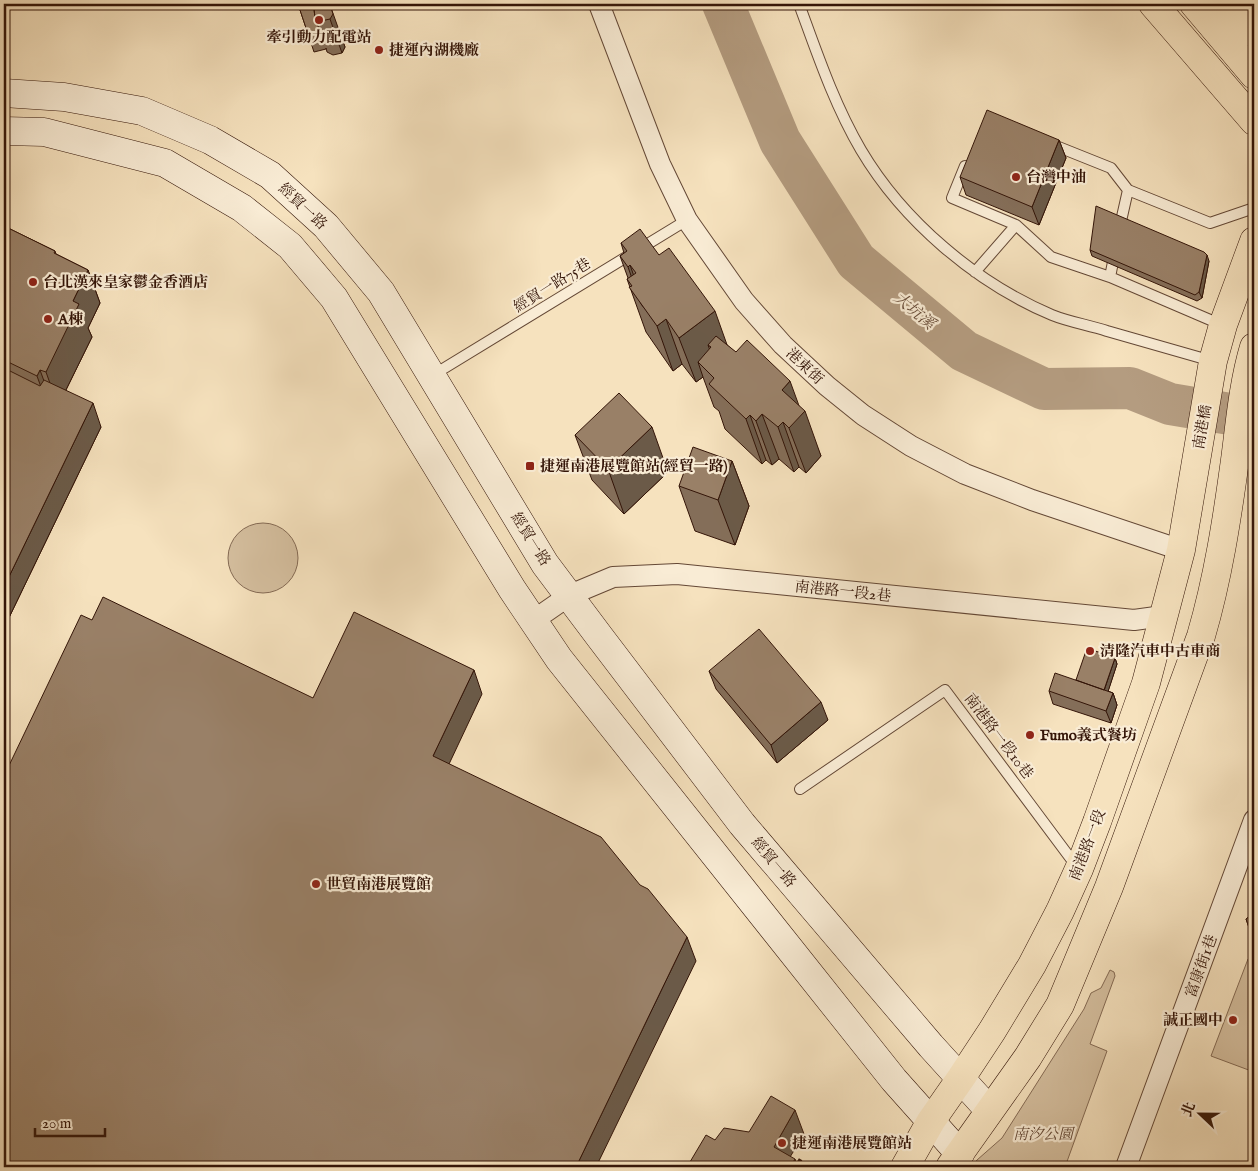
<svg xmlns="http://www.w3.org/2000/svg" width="1258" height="1171" font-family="'IM FELL English','Noto Serif TC',serif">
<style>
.green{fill:#d5bf9f;stroke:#846a54}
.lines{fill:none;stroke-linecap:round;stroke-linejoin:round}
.river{stroke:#b49c80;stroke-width:42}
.lane-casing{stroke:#644836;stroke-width:12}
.street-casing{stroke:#644836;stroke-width:22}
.secondary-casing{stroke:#341508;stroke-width:29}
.primary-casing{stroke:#341508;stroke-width:29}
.highway-casing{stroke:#341508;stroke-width:29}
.lane{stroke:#f9ecd5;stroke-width:10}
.street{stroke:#f9ecd5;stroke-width:20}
.secondary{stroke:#f9ecd5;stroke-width:28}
.primary{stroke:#f6e2be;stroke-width:28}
.highway{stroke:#f6e2be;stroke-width:28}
.rail{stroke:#341508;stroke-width:4;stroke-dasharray:9 9;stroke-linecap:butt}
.wall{fill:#846e59;stroke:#341508}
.shaded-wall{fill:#6b5a48;stroke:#341508}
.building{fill:#998067;stroke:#341508}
.poi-dot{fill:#8f2418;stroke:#f9ecd5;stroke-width:2}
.labels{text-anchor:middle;stroke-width:4.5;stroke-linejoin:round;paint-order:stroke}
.poi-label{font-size:15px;font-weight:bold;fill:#341508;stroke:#f9ecd5;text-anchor:start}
.street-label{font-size:15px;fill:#341508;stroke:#f9ecd5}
.park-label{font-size:15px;font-style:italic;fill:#644835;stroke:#f9ecd5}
.water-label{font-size:16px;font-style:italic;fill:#674b38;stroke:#f9ecd5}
</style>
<rect width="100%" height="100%" fill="#f6e2be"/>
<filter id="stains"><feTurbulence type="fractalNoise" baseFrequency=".004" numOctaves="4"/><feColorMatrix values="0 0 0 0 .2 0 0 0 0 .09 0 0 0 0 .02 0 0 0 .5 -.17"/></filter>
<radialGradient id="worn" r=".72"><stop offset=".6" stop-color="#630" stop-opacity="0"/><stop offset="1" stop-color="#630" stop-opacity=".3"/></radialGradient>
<path class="green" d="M228 558a35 35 0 1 1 70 0a35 35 0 1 1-70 0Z
M1254,957V1072L1211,1056L1248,959Z
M1110,970L1114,972L1115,976L1090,1044L1107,1051L1065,1167H972L977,1160L1002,1138L1084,1009L1091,993L1101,988Z"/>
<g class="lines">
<path class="river" d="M723,4L780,141L856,261L964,351L1044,389L1130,388L1170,404L1254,418"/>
<g class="lane-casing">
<path id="lane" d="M799,4C817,53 834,104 861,150C903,221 976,283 1052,315C1069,322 1089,325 1107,331C1142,341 1177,351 1212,361
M1051,144L1111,168L1128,190
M965,166L952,198L1016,225L1051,257L1110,277
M1119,230L1128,190L1210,223L1254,208
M1115,252L1110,277L1222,325
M975,272L1016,225
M433,375L687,220
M800,789L945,690L1077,867"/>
</g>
<g class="street-casing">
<path id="street" d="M599,4L660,164L687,220L744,301L783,345L827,386L863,415L911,446L965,474L1032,500L1181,550
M534,620L570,595L613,577L677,574L1134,620L1163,616
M1126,1167L1254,820"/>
</g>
<g class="secondary-casing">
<path id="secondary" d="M4,93L64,97L142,111L210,140L270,175L326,226L381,292L545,564L599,636L742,824L931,1046L989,1110
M4,131L44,132L165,163L242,208L290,246L334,298L512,589L559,659L894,1080L960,1154"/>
</g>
<g class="primary-casing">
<path id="primary" d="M905,1167L931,1121L961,1078L992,1031L1032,965L1060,911L1079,869L1097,822L1146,683L1181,550L1213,361L1223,325L1254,241
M950,1167L1028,1057L1060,1005L1109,887L1201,636C1218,578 1227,519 1235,460C1240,422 1243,384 1254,347"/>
</g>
<g class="highway-casing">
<path id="highway" d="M1153,4L1254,121
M1194,4L1254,75
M1229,4L1254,33"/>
</g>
<use href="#lane" class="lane"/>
<use href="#street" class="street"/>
<use href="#secondary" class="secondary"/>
<use href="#primary" class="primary"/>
<use href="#highway" class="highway"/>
<path class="rail" d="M796,1167L802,1157"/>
</g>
<path class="wall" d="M298,4H328L345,47L342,53L333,55L327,52L326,48V49L314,52Z
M1059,140L1066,158L1039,225L966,195L960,177Z
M4,226L55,251L56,254L88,270L100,303L88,328L92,337L66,390L101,427L4,628Z
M621,243L659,255L727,345L800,407L821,456L806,473L799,467L794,472L779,459L772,465L766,460L762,464L725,429L719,411L714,407L703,377L696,382L682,364L673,371L646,332L627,279L628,278L620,256L624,253Z
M1090,250L1209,261L1202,298L1197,301L1092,256Z
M575,435L668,472L624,514L592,480Z
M732,461L749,506L735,545L695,531L679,486Z
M1115,658L1117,664L1108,691L1113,693L1117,705L1111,723L1053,704L1049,691L1076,680Z
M709,671L828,720L777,763L716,689Z
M1254,913V942L1246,919Z"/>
<path class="shaded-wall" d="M330,5L345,47L342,53L330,19Z
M1059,140L1066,158L1039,225L1032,207Z
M1207,255L1209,261L1202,298L1199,292Z
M630,265L646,310L641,304L628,267Z
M88,270L100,303L88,328L92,337L58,406L46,372L73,301Z
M715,311L731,356L711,347L708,345L716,367L698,362L703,377L696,382L679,338Z
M666,319L682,364L673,371L657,326Z
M40,370L52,403L49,409L37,376Z
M790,381L802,414L805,411L821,456L806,473L789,428L782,390Z
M93,403L101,427L4,628V587Z
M762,414L779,459L772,465L756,421Z
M750,415L766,460L762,464L746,419Z
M783,422L799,467L794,472L778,427Z
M652,427L668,472L624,514L608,469Z
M732,461L749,506L735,545L718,500Z
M1115,658L1117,664L1105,701L1103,694Z
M474,670L482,694L442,779L433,756Z
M1113,693L1117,705L1111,723L1106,711Z
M821,702L828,720L777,763L771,745Z
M687,937L696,961L596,1167H576Z
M795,1110L804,1134L784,1167L774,1147Z
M795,1159L798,1167H790Z"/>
<path class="building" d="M298,4H317L314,9L315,18L322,37L310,40Z
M317,4H328L330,5L333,14L330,19L321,21L315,18L314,9Z
M987,110L1059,140L1032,207L960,177Z
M1096,206L1204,252L1207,255L1199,292L1195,295L1090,250Z
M4,226L55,251L54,253L88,270L73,301L79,304L46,372L40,370L37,376L4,360Z
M640,229L659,255L669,248L715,311L679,338L666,319L657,326L629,287L632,286L627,279L636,273L630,265L628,267L620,256L627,251L621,243Z
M716,336L736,352L747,340L790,381L782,390L805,411L789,428L783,422L778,427L762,414L756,421L750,415L746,419L709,384L714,378L698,362L711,347L708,345Z
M4,368L40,386L44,380L93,403L4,587Z
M619,393L652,427L608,469L575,435Z
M693,447L732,461L718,500L679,486Z
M103,597L313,698L354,612L474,670L433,756L601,837L640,885L648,889L687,937L576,1167H4V776L81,615L92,620Z
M759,629L821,702L771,745L709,671Z
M1087,648L1115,658L1104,690L1076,680Z
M1055,673L1113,693L1106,711L1049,691Z
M1254,913V932L1251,933L1246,919Z
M771,1096L795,1110L774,1147L795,1159L790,1167H687L706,1135L715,1140L724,1128L749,1132Z"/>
<g class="poi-dot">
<circle cx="319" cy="20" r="5"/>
<circle cx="379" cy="50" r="5"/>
<circle cx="1016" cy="177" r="5"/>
<circle cx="33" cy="282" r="5"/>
<circle cx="48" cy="319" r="5"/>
<rect x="525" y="461" width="10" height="10" rx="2.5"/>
<circle cx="1090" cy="651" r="5"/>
<circle cx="1030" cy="735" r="5"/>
<circle cx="316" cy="884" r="5"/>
<circle cx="1233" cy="1020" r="5"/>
<circle cx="782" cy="1143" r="5"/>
</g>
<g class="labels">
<g class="poi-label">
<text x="319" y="42" text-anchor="middle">牽引動力配電站</text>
<text x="389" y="55">捷運內湖機廠</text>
<text x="1026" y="182">台灣中油</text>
<text x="43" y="287">台北漢來皇家鬱金香酒店</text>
<text x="58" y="324">A棟</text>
<text x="540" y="471">捷運南港展覽館站(經貿一路)</text>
<text x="1100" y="656">清隆汽車中古車商</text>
<text x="1040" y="740">Fumo義式餐坊</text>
<text x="326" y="889">世貿南港展覽館</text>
<text x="1223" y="1025" text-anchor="end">誠正國中</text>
<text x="792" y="1148">捷運南港展覽館站</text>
</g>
<g class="street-label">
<text transform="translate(303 206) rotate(43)" y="5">經貿一路</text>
<text transform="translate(552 285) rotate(-32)" y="5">經貿一路75巷</text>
<text transform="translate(805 366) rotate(43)" y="5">港東街</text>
<text transform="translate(1202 427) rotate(-80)" y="5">南港橋</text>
<text transform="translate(531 539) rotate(58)" y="5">經貿一路</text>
<text transform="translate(843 591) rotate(6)" y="5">南港路一段2巷</text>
<text transform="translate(999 736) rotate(53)" y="5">南港路一段10巷</text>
<text transform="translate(1087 845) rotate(-69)" y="5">南港路一段</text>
<text transform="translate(774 862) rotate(50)" y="5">經貿一路</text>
<text transform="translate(1201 966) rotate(-70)" y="5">富康街1巷</text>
</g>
<g class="park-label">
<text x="1043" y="1139">南汐公園</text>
</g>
<g class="water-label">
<text transform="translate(915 310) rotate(40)" y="6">大坑溪</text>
</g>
</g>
<rect width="1258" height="1171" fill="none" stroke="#f6e2be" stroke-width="20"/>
<rect x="5" y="5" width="1248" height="1161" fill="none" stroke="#341508" stroke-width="2.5"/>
<rect x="10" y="10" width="1238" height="1151" fill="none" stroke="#341508"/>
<g transform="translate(1200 1114) rotate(292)" stroke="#f9ecd5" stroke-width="4" paint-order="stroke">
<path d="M0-4L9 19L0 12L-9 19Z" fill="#341508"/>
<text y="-8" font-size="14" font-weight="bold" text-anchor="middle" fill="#341508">北</text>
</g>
<path d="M35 1128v8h70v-8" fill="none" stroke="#341508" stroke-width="2.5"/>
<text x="42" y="1128" font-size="15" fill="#341508" stroke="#f9ecd5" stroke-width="4" paint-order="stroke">20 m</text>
<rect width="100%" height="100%" filter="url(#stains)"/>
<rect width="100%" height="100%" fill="url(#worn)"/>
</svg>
